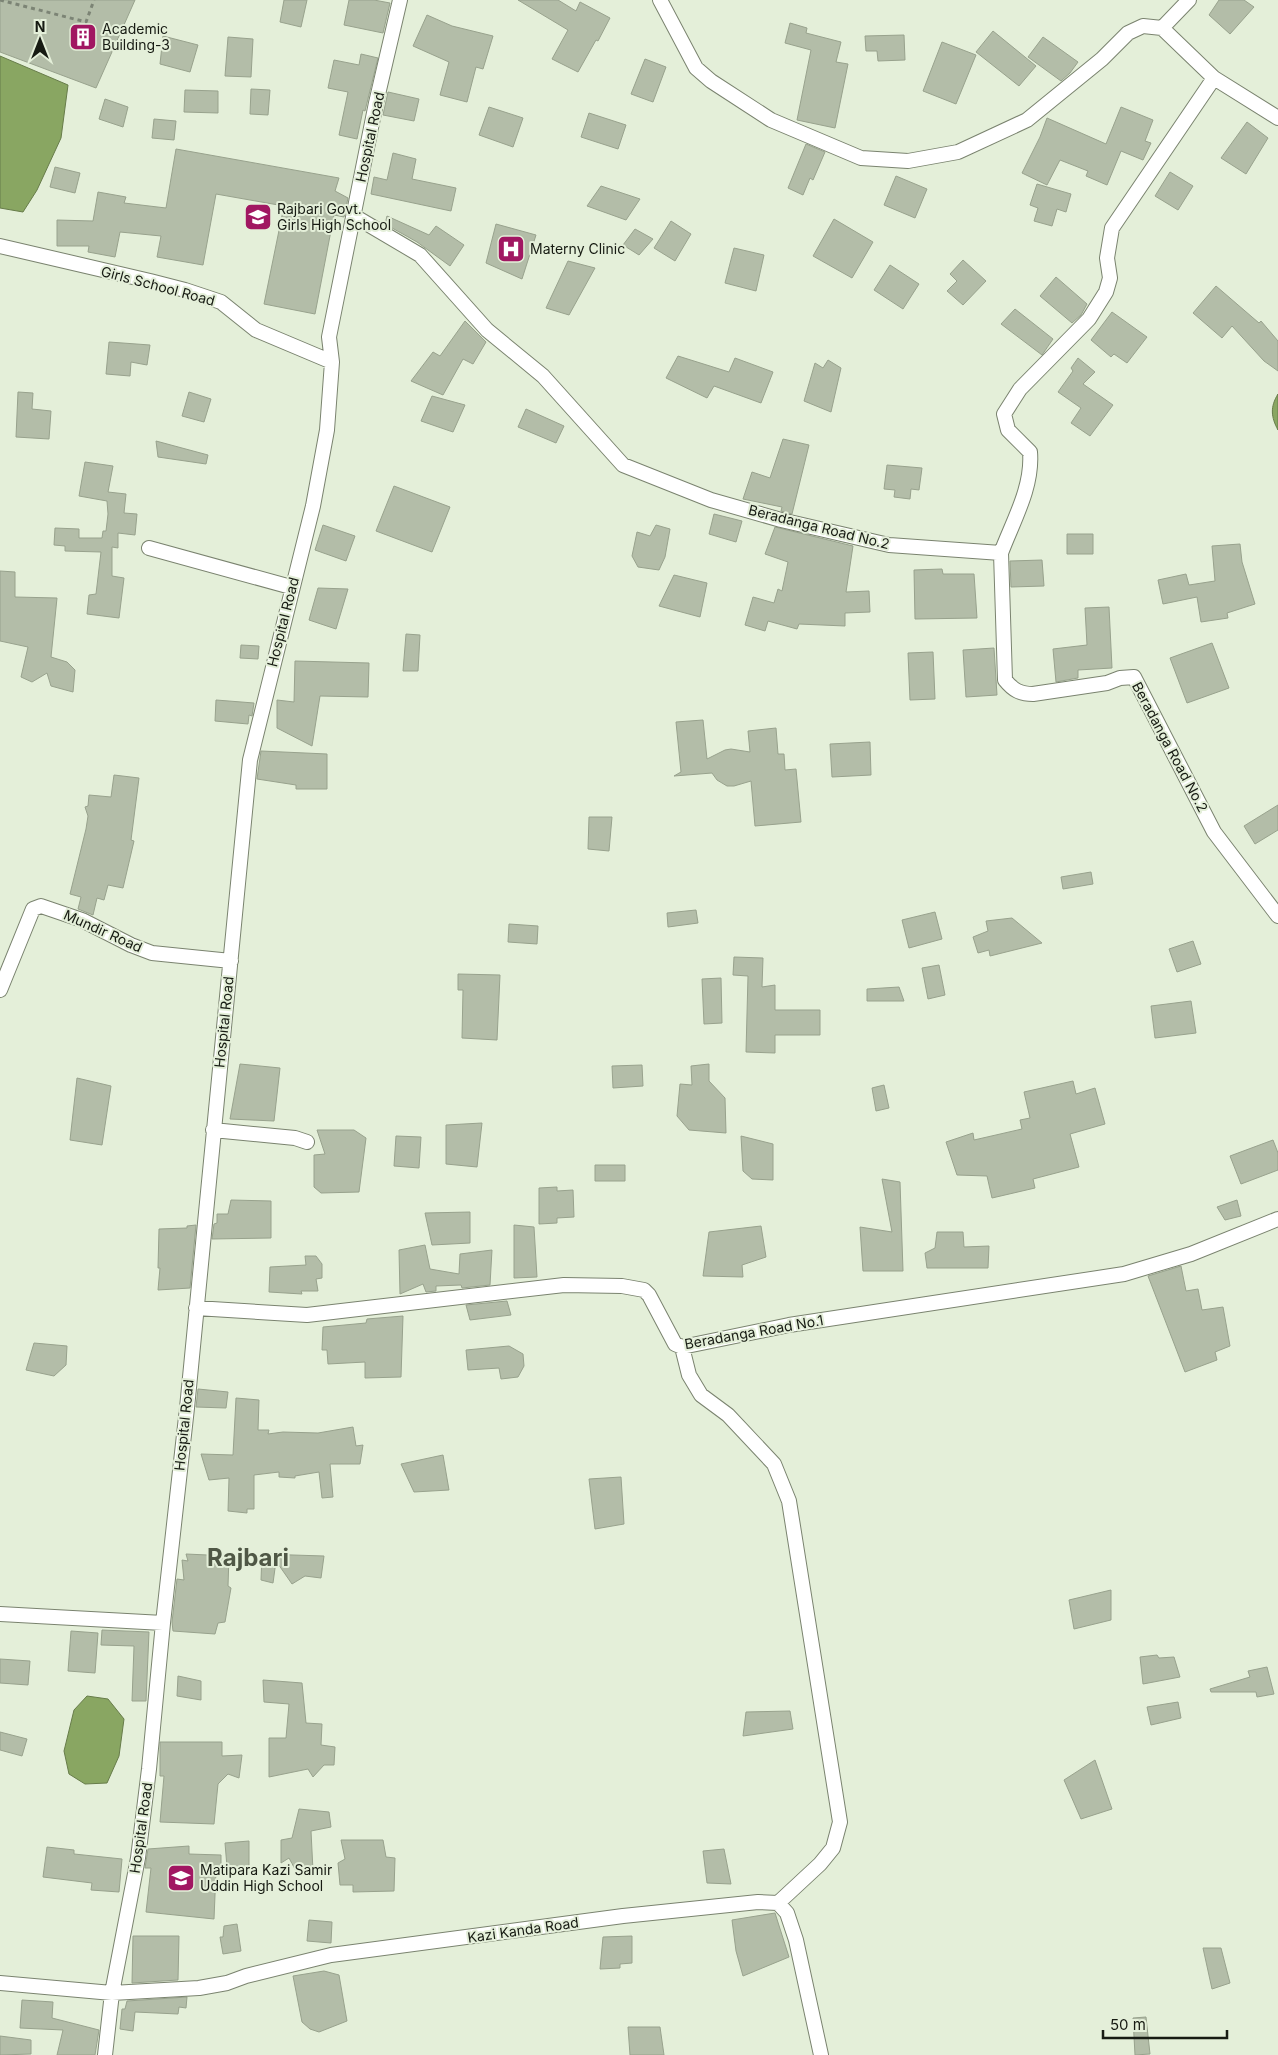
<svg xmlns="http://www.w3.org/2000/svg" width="1278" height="2055" font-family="Inter,sans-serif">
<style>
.water{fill:#89a662;stroke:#677c4a}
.building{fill:#b3bda8;stroke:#98a28d}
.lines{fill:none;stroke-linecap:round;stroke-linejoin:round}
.minor-casing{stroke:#7a836f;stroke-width:16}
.path{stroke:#7c8475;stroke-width:3;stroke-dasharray:4 4;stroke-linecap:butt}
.minor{stroke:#fff;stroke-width:14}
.labels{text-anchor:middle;stroke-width:4;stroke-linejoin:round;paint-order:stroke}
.poi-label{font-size:14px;fill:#171b13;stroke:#e4efd9;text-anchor:start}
.street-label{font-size:14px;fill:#171b13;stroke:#e4efd9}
.town-label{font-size:24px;font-weight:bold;fill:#4f5745;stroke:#e4efd9}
</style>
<rect width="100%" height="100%" fill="#e4efd9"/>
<path class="water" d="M0,56L68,85L61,138L37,190L23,212L0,208Z
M1278,394V430C1271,417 1270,407 1278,394Z
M87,1696L108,1699L124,1719L119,1756L107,1783L85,1784L69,1774L64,1751L74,1710Z"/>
<path class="building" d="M0,0H135L96,88L0,52Z
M284,0H307L301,27L280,22Z
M349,0H374L390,3L383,33L344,25Z
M518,0H558L576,11L580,2L610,18L598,41L596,40L578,72L552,59L568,30Z
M1219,0H1244L1254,7L1230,34L1209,15Z
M427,15L452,26L493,36L483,69L476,67L467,102L440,95L449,62L413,46Z
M790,23L807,28L806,33L841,42L836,62L848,64L835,128L797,120L811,50L785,43Z
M993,31L1036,66L1019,86L976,52Z
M904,35L905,60L878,61L877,51H866L865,36Z
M163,36L198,45L190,72L160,64Z
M228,37L253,39L251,77L225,76Z
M1043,37L1078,62L1070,73L1061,81L1028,57Z
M942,42L976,55L956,104L923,91Z
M361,54L378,58L365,111L363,110L357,139L339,135L348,92L328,88L334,60L359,65Z
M645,59L666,67L653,102L631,94Z
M251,89L270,90L268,115L250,114Z
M185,90L218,91V113L184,112Z
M388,92L419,99L414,121L383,115Z
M105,99L128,107L123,127L99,119Z
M489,107L523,118L513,147L479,135Z
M1121,107L1153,120L1145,141L1151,143L1143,160L1121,151L1107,185L1086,176L1088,171L1060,160L1047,185L1022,173L1040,137L1047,118L1106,144Z
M589,113L626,125L618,149L581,137Z
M154,119L176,121L174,140L152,138Z
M1247,122L1268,138L1246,174L1221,158Z
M806,144L825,152L813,180L810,178L803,195L788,188Z
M176,149L339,178L335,191L348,198L344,217L334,215L315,314L264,304L284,206L216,194L203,265L157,257L161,236L120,232L115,257L88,252L89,246H57V220L93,221L98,192L126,197L124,203L166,208Z
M393,153L416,159L412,179L456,188L451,211L371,194L374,177L387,180Z
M55,167L80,173L75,193L50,187Z
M1170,172L1193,186L1178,210L1155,196Z
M896,176L927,189L915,218L884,205Z
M1037,184L1071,194L1066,212L1057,209L1052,226L1034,221L1038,208L1030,205Z
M601,186L640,199L626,220L587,206Z
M387,216L429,235L436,226L464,245L450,266L417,242L385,224Z
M834,219L873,242L852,278L813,256Z
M671,221L691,234L675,261L654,248Z
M496,224L536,235L522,279L486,263Z
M635,229L653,239L639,255L623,245Z
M734,248L764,255L756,291L725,283Z
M963,260L986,281L963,305L947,291L957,281L950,274Z
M568,261L595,268L569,315L546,308Z
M890,265L919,284L903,309L874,290Z
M1056,277L1087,304L1081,315L1072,323L1040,296Z
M1216,286L1259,323L1261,321L1278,341V371L1264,361L1232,326L1222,338L1193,313Z
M1015,309L1053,339L1042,355L1001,324Z
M1112,312L1147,337L1127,363L1114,354L1111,357L1091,340Z
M465,321L486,342L473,364L463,359L443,395L411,381L433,352L440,356Z
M109,342L150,345L147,365L131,362L130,376L106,374Z
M678,356L729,372L735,358L773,372L761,403L714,386L707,398L666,378Z
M1078,358L1095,372L1083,384L1113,405L1090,436L1071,423L1081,408L1058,392L1073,371L1071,368Z
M828,360L841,368L831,412L804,401L815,363L823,368Z
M18,392L33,393L32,409L51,411L49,439L16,437Z
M189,392L211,399L204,422L182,416Z
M432,396L465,405L453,432L421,421Z
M526,409L564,426L556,443L518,427Z
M783,439L809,445L792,514L781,511L782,507L743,499L752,472L770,478Z
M156,441L208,455L206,464L158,457Z
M85,462L113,466L108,492L126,494L124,513L137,514L135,535L118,533V548L112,547V576L124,578L119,618L87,614L89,595L96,594L101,552L65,551V546L54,545L55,528L79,529V538H102L103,531H106L108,514L107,501L79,496Z
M887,465L922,468L919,490L911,489L910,499L894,497L895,490L884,489Z
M394,486L450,507L432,552L376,531Z
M714,514L742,521L736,542L709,534Z
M323,525L355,536L346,561L315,550Z
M656,525L670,529L665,557L659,570L638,567L632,556L637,532L650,536Z
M775,527L853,546L846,592L869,591L870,612L845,613V626L799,624L797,629L768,621L765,631L745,625L753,597L774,603L778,589L782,591L788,562L765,554Z
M1067,534H1093V554H1067Z
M1240,544L1242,562L1255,604L1227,613L1228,618L1201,622L1197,597L1163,604L1158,580L1186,574L1189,585L1215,581L1212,546Z
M1042,560L1044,586L1011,587L1010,561Z
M942,569L943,574H974L977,618L915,619L914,570Z
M0,571L15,572V597L57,598L51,657L67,662L75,670L73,692L51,686L47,673L32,682L21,677L28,647L0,641Z
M674,575L707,583L700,617L659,606Z
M318,588L348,589L336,629L309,620Z
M1109,607L1112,668L1078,670V678L1056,682L1053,649L1087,645L1085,608Z
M406,634L420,635L418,671H403Z
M1212,643L1229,688L1187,703L1170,658Z
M241,645L259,646L258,659L240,658Z
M994,648L997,695L966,697L963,650Z
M933,652L935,699L910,700L908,653Z
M295,661L369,663L368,697L320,696L312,746L277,728V700L294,702Z
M216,700L254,703L252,716L249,715L248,724L215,721Z
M703,720L707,759L725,750L731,749L750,752L748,731L776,728L778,754H784L785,770L796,769L801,822L755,826L751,781L734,786H727L717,780L712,773L674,776L681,772L676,722Z
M870,742L871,775L832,777L830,744Z
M261,751L327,754V789H296V785L257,779Z
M114,775L139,778L131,840L134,841L123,888L108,885L104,900L97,898L93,915L78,909L81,897L70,894L86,829L88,816L85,807L88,806L89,795L111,797Z
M1278,805V830L1255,844L1244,826Z
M589,817H612L609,851L588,849Z
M1091,872L1093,884L1063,889L1061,877Z
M696,910L698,923L668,927L667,913Z
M935,912L942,939L909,948L902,920Z
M1012,918L1042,943L990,956L989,950L978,953L973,937L988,931L986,921Z
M509,924L538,926L537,944L508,942Z
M1193,941L1201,964L1177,972L1169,949Z
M734,957L763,958L762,987L775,985V1010H820V1035H775V1053L746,1052L748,976L733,975Z
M939,965L945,995L928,999L922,968Z
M458,974L500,975L497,1040L462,1038L463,990H458Z
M721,978L722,1023L704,1024L702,979Z
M899,987L904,1001H867V989Z
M1191,1001L1196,1033L1155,1038L1151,1006Z
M240,1064L280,1068L274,1121L230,1119Z
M709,1064V1081L725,1098L726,1133L689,1130L677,1116L680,1084L692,1085L691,1066Z
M642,1065L643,1086L613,1088L612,1066Z
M77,1078L111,1086L102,1145L70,1140Z
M1073,1081L1076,1094L1095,1088L1105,1124L1070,1134L1079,1167L1033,1179L1035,1188L992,1198L987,1176L957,1175L946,1142L973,1133L974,1140L1022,1129L1020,1120L1030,1118L1024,1092Z
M884,1085L889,1108L876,1111L872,1088Z
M482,1123L477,1167L446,1164V1125Z
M317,1130H354L366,1138L359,1192L321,1193L314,1187V1155L325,1154Z
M396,1136L421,1137L419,1168L394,1166Z
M741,1136L773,1144V1180L752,1179L743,1171Z
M1273,1140L1278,1153V1170L1241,1184L1230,1156Z
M595,1165H625V1181H595Z
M882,1179L900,1182L903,1271H863L860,1227L892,1232Z
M557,1187V1191L573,1190L574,1217L557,1218V1223L539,1224V1188Z
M231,1200L271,1201V1238L212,1239L214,1224L217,1223V1214H228Z
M1237,1200L1241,1216L1225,1220L1217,1207Z
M470,1212V1243L432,1245L425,1213Z
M196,1225L190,1288L158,1290L160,1268H158L159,1229L187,1228V1226Z
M514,1225L534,1227L537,1277L514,1278Z
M761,1226L766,1257L742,1265L743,1277L703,1276L709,1232Z
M937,1232H963L964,1247L989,1246L988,1268H927L925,1253L935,1248Z
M425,1245L430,1269L459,1274L460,1254L492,1250L490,1285L462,1288L461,1285L436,1286V1291L426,1292L423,1284L400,1294L399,1250Z
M305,1256H316L322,1264V1278L316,1279L318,1291H301L302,1294L269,1292L270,1267L306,1265Z
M1181,1266L1186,1291L1198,1289L1202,1310L1223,1307L1230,1346L1215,1352L1217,1360L1185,1372L1148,1276Z
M507,1301L511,1315L470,1320L466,1305Z
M403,1316L401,1377L365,1378V1362L328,1364L327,1350H322L323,1327L366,1323L367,1319Z
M34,1343L67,1346L66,1365L54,1376L26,1370Z
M509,1346L523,1354L524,1366L518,1377L501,1379L499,1368L468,1370L466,1350Z
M198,1389L228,1392L226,1408L196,1407Z
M236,1398L259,1400L258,1430H269L268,1434L283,1432L318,1433L353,1427L356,1446L363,1445L360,1464H330L333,1497L322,1498L319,1472L295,1476V1478L279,1477V1472L254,1475V1509H247V1513L228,1511L229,1478L209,1480L201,1454L233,1455Z
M443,1455L449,1490L414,1492L401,1464Z
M621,1477L624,1524L595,1529L589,1479Z
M186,1554L229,1556L228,1586L231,1588L225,1622L218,1623L215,1634L173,1631L172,1622L177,1579L184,1580L182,1560L188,1561Z
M262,1554L324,1556L321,1578L305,1576L292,1584L276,1561L273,1583L261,1580Z
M1111,1590V1620L1074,1629L1069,1600Z
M102,1630L149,1632L146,1701H132L134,1646L101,1645Z
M71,1631L98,1633L95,1673L68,1671Z
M1157,1655L1159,1658L1174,1657L1180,1677L1143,1684L1140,1657Z
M0,1659L30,1661L28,1685L0,1683Z
M1267,1667L1274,1694L1257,1697L1256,1692H1211L1210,1689L1250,1677L1248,1671Z
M178,1676L201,1681V1700L177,1696Z
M263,1680L302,1683L306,1723L322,1724L321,1745L335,1747L334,1765H324L313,1777L308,1769L269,1777V1738H286L289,1704L264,1702Z
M1178,1702L1181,1718L1151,1725L1147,1707Z
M790,1711L793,1729L743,1736L746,1712Z
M0,1732L27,1739L22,1756L0,1750Z
M160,1742H222V1756L242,1755L239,1778L228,1774L218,1784L214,1824L160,1822L164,1776H160Z
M1095,1760L1112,1809L1081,1819L1064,1780Z
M299,1809L329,1812L331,1827L311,1831L313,1871H296L289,1858L281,1863V1840L292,1838Z
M341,1840H383L386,1857L395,1858L394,1891L353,1892V1885H340L338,1863L345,1859Z
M249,1841V1867H227L225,1843Z
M189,1846V1854L221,1855V1871H216L214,1919L146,1912L151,1868H145L148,1849Z
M47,1847L74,1850V1854L122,1859L119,1892L91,1890L92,1883L43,1877Z
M724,1849L731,1884L707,1883L703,1851Z
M775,1913L789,1957L743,1976L736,1951L732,1920Z
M309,1920L332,1922L331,1943L307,1941Z
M237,1924L241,1951L223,1954L220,1937H223L224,1926Z
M133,1936H179L178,1980L132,1983Z
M632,1936V1963L620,1964V1968L600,1969L603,1937Z
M1203,1948H1221L1230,1983L1212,1989Z
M324,1971L339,1975L347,2021L319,2032L310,2029L302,2022L293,1976Z
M187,1997L186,2008L179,2007L178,2014L135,2012L133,2031L120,2029L122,2009H125L127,2001Z
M22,2000L53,2002L52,2018L99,2030L95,2055H57L63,2030L20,2028Z
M1146,2017L1150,2054L1135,2055L1133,2018Z
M628,2027H660L664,2055H630Z
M0,2036L31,2040V2054L0,2055Z"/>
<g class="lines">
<g class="minor-casing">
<path id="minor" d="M660,0L696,68L711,81L771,120L861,158L908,161L958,152L1027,120L1102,59L1128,33L1143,26L1162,28L1214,78L1278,118
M1162,28L1189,0
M354,216L420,255L487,330L543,376L623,465L711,500L781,520L889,545L1001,553L1005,680C1013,690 1020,694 1033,694L1107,683L1120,678L1134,677L1214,832L1278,916
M0,246L150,281L185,290L221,302L256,330L332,362
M149,548L291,587
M1001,553C1013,521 1033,487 1030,452L1008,430L1004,414L1020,389L1089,319L1106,292L1110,278L1107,258L1112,228L1214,78
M0,990L33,909L41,906L82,920L131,945L152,953L231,961
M213,1130L295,1138L307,1142
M196,1308L307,1315L564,1285L622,1286L644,1290L649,1295L675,1344L682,1347L789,1325L1124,1274L1191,1254L1278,1219
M682,1347L689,1375L701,1395L728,1415L774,1464L789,1501L840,1822L833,1848L820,1864L778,1903
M0,1614L163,1623
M0,1983L112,1993L199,1988L227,1983L246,1976L331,1955L623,1916L758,1902L778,1903L787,1913L796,1940L821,2055
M105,2055L112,1993L138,1858L149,1769L163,1623L187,1408L250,760L313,506L327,430L332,362L329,337L376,103L400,0"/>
</g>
<path class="path" d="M0,0L86,22L94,0"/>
<use href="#minor" class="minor"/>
</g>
<defs>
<g id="building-square" transform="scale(1.4375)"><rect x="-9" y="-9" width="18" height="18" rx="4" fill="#a11762" stroke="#e4efd9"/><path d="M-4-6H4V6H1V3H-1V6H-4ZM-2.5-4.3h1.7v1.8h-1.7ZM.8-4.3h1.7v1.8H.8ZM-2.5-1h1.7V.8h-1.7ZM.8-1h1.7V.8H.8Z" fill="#fff"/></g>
<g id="school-square" transform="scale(1.4375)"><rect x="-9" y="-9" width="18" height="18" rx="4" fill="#a11762" stroke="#e4efd9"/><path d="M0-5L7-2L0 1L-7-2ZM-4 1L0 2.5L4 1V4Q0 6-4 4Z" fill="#fff"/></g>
<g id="hospital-square" transform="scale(1.4375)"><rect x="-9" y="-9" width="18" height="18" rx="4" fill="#a11762" stroke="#e4efd9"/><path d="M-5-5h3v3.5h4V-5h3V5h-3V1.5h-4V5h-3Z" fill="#fff"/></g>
</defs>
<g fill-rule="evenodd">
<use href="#building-square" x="83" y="37"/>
<use href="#school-square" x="258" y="217"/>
<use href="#hospital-square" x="511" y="249"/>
<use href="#school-square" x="181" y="1878"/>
</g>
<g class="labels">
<g class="poi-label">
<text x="102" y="34">Academic<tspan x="102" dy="16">Building-3</tspan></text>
<text x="277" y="214">Rajbari Govt.<tspan x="277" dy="16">Girls High School</tspan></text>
<text x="530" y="254">Materny Clinic</text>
<text x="200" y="1875">Matipara Kazi Samir<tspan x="200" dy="16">Uddin High School</tspan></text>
</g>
<g class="street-label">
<text transform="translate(370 137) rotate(-78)" y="5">Hospital Road</text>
<text transform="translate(158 286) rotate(15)" y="5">Girls School Road</text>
<text transform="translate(819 527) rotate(14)" y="5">Beradanga Road No.2</text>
<text transform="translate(283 622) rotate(-76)" y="5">Hospital Road</text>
<text transform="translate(1170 747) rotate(62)" y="5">Beradanga Road No.2</text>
<text transform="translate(103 931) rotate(24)" y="5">Mundir Road</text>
<text transform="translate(224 1022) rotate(-84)" y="5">Hospital Road</text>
<text transform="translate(754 1332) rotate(-10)" y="5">Beradanga Road No.1</text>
<text transform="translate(184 1425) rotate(-84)" y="5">Hospital Road</text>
<text transform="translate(141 1828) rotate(-82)" y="5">Hospital Road</text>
<text transform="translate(523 1930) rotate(-8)" y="5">Kazi Kanda Road</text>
</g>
<g class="town-label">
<text x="248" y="1566">Rajbari</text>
</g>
</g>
<g transform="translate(40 40)" stroke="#e4efd9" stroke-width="4" paint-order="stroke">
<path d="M0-4L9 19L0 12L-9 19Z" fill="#171b13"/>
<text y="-8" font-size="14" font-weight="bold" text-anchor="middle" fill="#171b13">N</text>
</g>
<path d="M1103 2030v8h124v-8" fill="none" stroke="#171b13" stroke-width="2.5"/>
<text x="1110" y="2030" font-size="15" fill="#171b13" stroke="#e4efd9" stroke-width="4" paint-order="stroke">50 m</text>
</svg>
